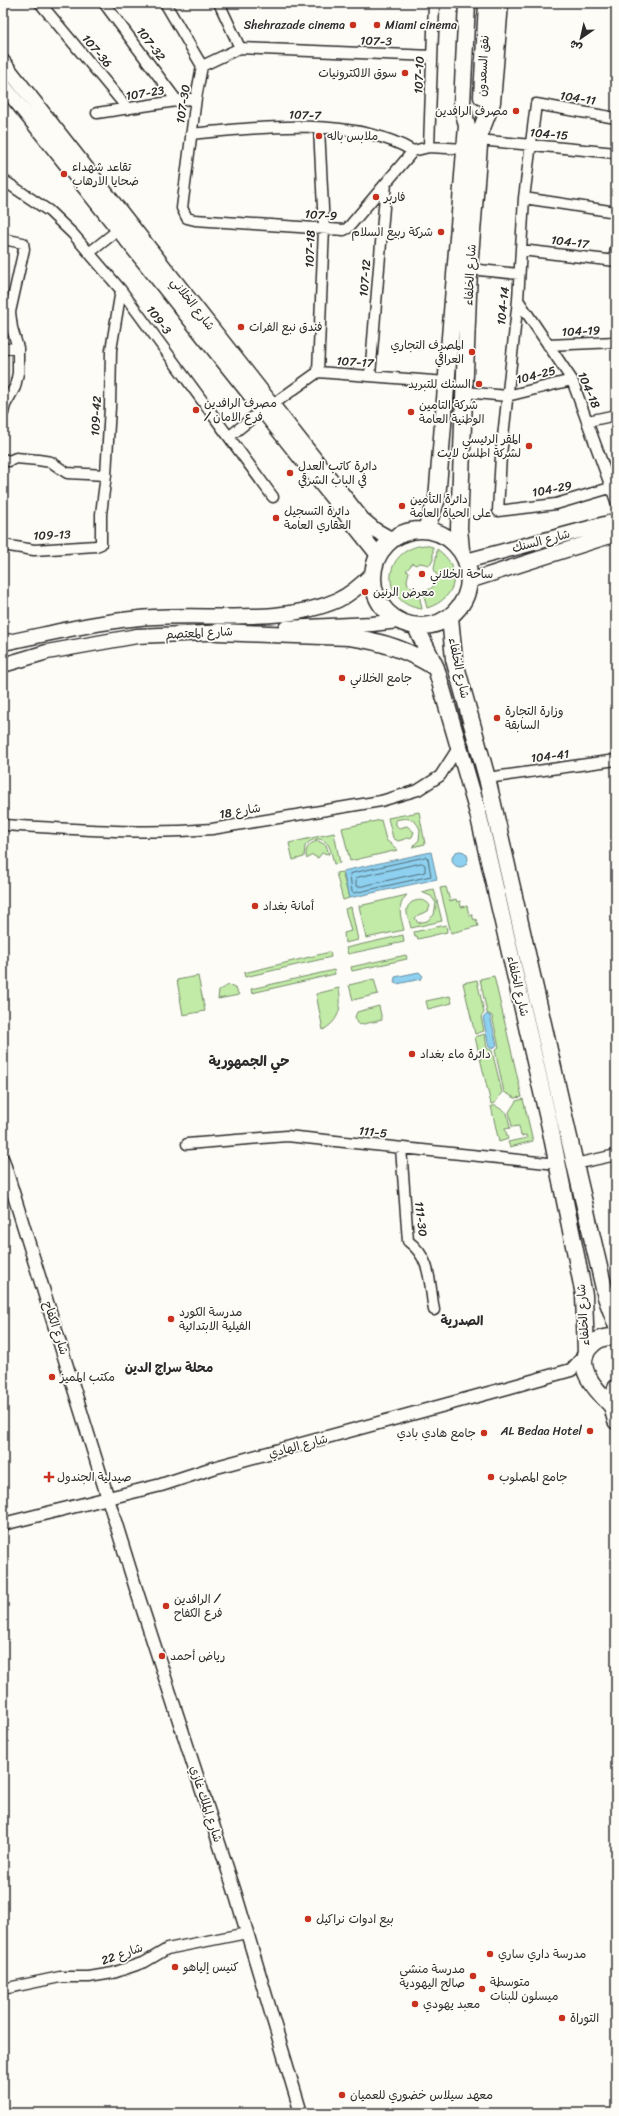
<svg xmlns="http://www.w3.org/2000/svg" width="619" height="2116" font-family="Sriracha,'Playpen Sans Arabic',sans-serif">
<style>
.green{fill:#c2eba7;stroke:#768b69}
.water{fill:#8dd0ef;stroke:#668ea1}
.lines{fill:none;stroke-linecap:round;stroke-linejoin:round}
.shore{stroke:#526d79;stroke-width:1}
.minor-casing{stroke:#2b2b2b;stroke-width:13}
.tertiary-casing{stroke:#2b2b2b;stroke-width:15}
.secondary-casing{stroke:#2b2b2b;stroke-width:17}
.primary-casing{stroke:#2b2b2b;stroke-width:19}
.minor{stroke:#fdfcf7;stroke-width:10}
.tertiary{stroke:#fdfcf7;stroke-width:12}
.secondary{stroke:#fdfcf7;stroke-width:14}
.primary{stroke:#fdfcf7;stroke-width:16}
.poi-dot{fill:#c8321e;stroke:#fdfcf7;stroke-width:1.5}
.labels{text-anchor:middle;stroke-width:3.5;stroke-linejoin:round;paint-order:stroke}
.poi-label{font-size:12px;fill:#2b2b2b;stroke:#fdfcf7;text-anchor:start}
.street-label{font-size:12px;fill:#2b2b2b;stroke:#fdfcf7}
.neighbourhood-label{font-size:13px;font-weight:bold;fill:#2b2b2b;stroke:#fdfcf7}
.quarter-label{font-size:14px;font-weight:bold;fill:#2b2b2b;stroke:#fdfcf7}
</style>
<rect width="100%" height="100%" fill="#fdfcf7"/>
<filter id="ink" filterUnits="userSpaceOnUse"><feTurbulence type="fractalNoise" baseFrequency=".025" numOctaves="2"/><feDisplacementMap in="SourceGraphic" scale="8" xChannelSelector="R" yChannelSelector="G"/><feConvolveMatrix kernelMatrix="1 2 1 2 8 2 1 2 1" color-interpolation-filters="sRGB"/></filter>
<g filter="url(#ink)">
<path class="green" d="M425,545L433,547V560L430,565L420,563L415,565L413,563L406,571L409,572L407,580L408,585L419,594L422,609C379,604 381,549 425,545Z
M437,549C464,568 457,599 427,608L423,592C430,590 437,585 437,577C437,574 434,571 434,568C435,562 437,556 437,549Z
M419,812L425,844L412,847L419,840L420,830C416,818 407,817 396,820V825L399,828L407,826L414,832L412,837L398,841L393,838L388,818Z
M381,820L386,840L398,850L350,861L342,828Z
M334,833L340,863L334,864C331,854 331,839 317,839C312,840 308,842 305,846L304,857L293,860L289,843Z
M318,841L326,845L329,854L322,853L318,858L312,855L307,859C304,850 308,843 318,841Z
M342,872L349,898L343,900L336,873Z
M446,887L450,901L456,899L457,902L460,901L461,907L467,906L469,915H472L474,920L476,919L478,926L451,933L440,888Z
M434,889L442,921L411,928C410,922 406,914 407,909C409,899 426,897 430,906L428,911L418,915L415,918L418,923L427,921L434,915L436,903L431,896L421,892Z
M407,895C396,906 401,917 404,930L366,938L359,906Z
M351,907L358,940L345,943L344,933L351,931L345,909Z
M446,925L447,932L418,939L417,936H415L414,932Z
M403,935L404,942L348,954L346,948Z
M330,952L331,957L245,977L244,973Z
M406,955L407,959L352,971L351,967Z
M334,970L335,974L252,993L251,989Z
M198,976L205,1011L183,1015L177,980Z
M494,976L522,1097L515,1098L504,1092L495,1050L499,1047L492,1016L487,1013L480,979Z
M374,979L378,994L353,1000L349,985Z
M477,980L484,1013L481,1017L484,1031L475,1034L463,983Z
M229,985L236,989L239,995L218,999L219,990Z
M339,988C342,1007 340,1020 323,1030L316,994Z
M450,996L452,1003L428,1009L426,1001Z
M379,1006L382,1020L359,1025L355,1017L357,1012Z
M485,1034L487,1048L492,1051L502,1092L495,1103L491,1104L475,1037Z
M523,1099L533,1141L510,1147L508,1142L527,1138L526,1135L521,1136L519,1126L512,1127L509,1112L516,1101Z
M491,1106H496L507,1113L510,1128L505,1129L508,1139L499,1142Z"/>
<path class="water" d="M452 859a8 8 0 1 1 16 0a8 8 0 1 1-16 0Z
M431,852L437,879L349,898L343,871Z
M419,972L423,976L421,979L397,984L394,983L395,977Z
M487,1014L490,1016L497,1045L492,1049L489,1047L483,1018Z"/>
<g class="lines">
<path class="shore" d="M426,857L428,859L431,876L354,893L352,892L350,874Z
M422,863L425,865V872L358,887L356,886V878Z"/>
<g class="minor-casing">
<path id="minor" d="M40,3L128,109
M104,3L177,101
M165,3L202,66L196,98L182,208L187,218L195,220L344,230L348,228L413,151L429,147L465,149
M219,3L240,48
M202,66L240,48L432,56
M97,113L196,98
M191,134C258,127 355,116 413,151
M479,140L616,153
M429,147L434,3
M3,180L49,211L73,234L121,290L273,497
M524,198L616,212
M3,239L23,243L24,249L10,312L12,328L18,348V373L15,387L5,405L3,413
M521,250L616,261
M89,253L118,230
M614,261L616,248
M469,269L519,274
M518,300L572,380L616,501
M548,345L616,342
M3,349L18,348
M318,372L324,228L319,128
M370,376L386,183
M465,392L507,396L572,380
M272,405L318,372L446,382
M588,421L616,415
M230,436L262,410
M3,459L9,461L16,458L38,460L51,462L67,473L106,475
M610,488L556,504L498,511L501,455L518,300L524,198L536,104L616,118
M3,545L34,550L96,546L101,544V514L106,475L110,407L111,350L121,290
M487,778L616,760
M3,825C73,829 142,835 212,829L381,801L418,790L440,776L458,748
M187,1144L287,1136L557,1164
M401,1148L408,1241C432,1259 429,1283 434,1310
M575,1164L616,1155
M3,1989L60,1977H89L113,1973L145,1962L167,1949L247,1933"/>
</g>
<g class="tertiary-casing">
<path id="tertiary" d="M3,1160L137,1592L234,1889L301,2113
M3,1524L161,1485L213,1468L507,1388L571,1370L586,1354"/>
</g>
<g class="secondary-casing">
<path id="secondary" d="M3,62L362,519L375,530L391,539
M3,85L377,554
M466,561L616,521
M469,581L616,534
M286,628L372,624L398,621
M3,643C49,634 94,622 140,618C203,612 280,626 338,600C351,594 362,584 372,574
M3,665L47,652L137,636L229,632"/>
</g>
<g class="primary-casing">
<path id="primary" d="M482,97L487,3
M426,529L437,499L467,126L462,104L467,3
M373 578a48 48 0 1 1 96 0a48 48 0 1 1-96 0Z
M461,550L459,528L469,269L480,133L492,102L500,3
M450,617L454,659L487,778L575,1164L606,1297L616,1324
M416,627L436,668L478,813L550,1127L584,1295L586,1354
M218,632L349,637C381,641 409,650 436,668
M616,1388L612,1406L616,1421
M612,1406C598,1392 569,1364 593,1344C599,1338 608,1336 616,1338"/>
</g>
<use href="#minor" class="minor"/>
<use href="#tertiary" class="tertiary"/>
<use href="#secondary" class="secondary"/>
<use href="#primary" class="primary"/>
</g>
</g>
<g class="poi-dot">
<circle cx="353" cy="25" r="4"/>
<circle cx="377" cy="25" r="4"/>
<circle cx="405" cy="73" r="4"/>
<circle cx="516" cy="111" r="4"/>
<circle cx="319" cy="136" r="4"/>
<circle cx="64" cy="174" r="4"/>
<circle cx="376" cy="197" r="4"/>
<circle cx="441" cy="232" r="4"/>
<circle cx="241" cy="327" r="4"/>
<circle cx="472" cy="352" r="4"/>
<circle cx="479" cy="384" r="4"/>
<circle cx="196" cy="410" r="4"/>
<circle cx="411" cy="412" r="4"/>
<circle cx="529" cy="446" r="4"/>
<circle cx="290" cy="473" r="4"/>
<circle cx="402" cy="506" r="4"/>
<circle cx="276" cy="518" r="4"/>
<circle cx="422" cy="574" r="4"/>
<circle cx="365" cy="592" r="4"/>
<circle cx="342" cy="678" r="4"/>
<circle cx="497" cy="718" r="4"/>
<circle cx="255" cy="906" r="4"/>
<circle cx="412" cy="1054" r="4"/>
<circle cx="171" cy="1319" r="4"/>
<circle cx="52" cy="1377" r="4"/>
<circle cx="590" cy="1431" r="4"/>
<circle cx="484" cy="1433" r="4"/>
<path d="M47 1471h4v4h4v4h-4v4h-4v-4h-4v-4h4z"/>
<circle cx="491" cy="1477" r="4"/>
<circle cx="166" cy="1606" r="4"/>
<circle cx="162" cy="1656" r="4"/>
<circle cx="308" cy="1919" r="4"/>
<circle cx="490" cy="1954" r="4"/>
<circle cx="175" cy="1967" r="4"/>
<circle cx="473" cy="1976" r="4"/>
<circle cx="482" cy="1989" r="4"/>
<circle cx="415" cy="2004" r="4"/>
<circle cx="562" cy="2018" r="4"/>
<circle cx="342" cy="2095" r="4"/>
</g>
<g class="labels">
<g class="poi-label">
<text x="345" y="29" text-anchor="end">Shehrazade cinema</text>
<text x="385" y="29">Miami cinema</text>
<text x="397" y="77" text-anchor="end">سوق الالكترونيات</text>
<text x="508" y="115" text-anchor="end">مصرف الرافدين</text>
<text x="327" y="140">ملابس باله</text>
<text x="72" y="171">تقاعد شهداء<tspan x="72" dy="14">ضحايا الارهاب</tspan></text>
<text x="384" y="201">فاربر</text>
<text x="433" y="236" text-anchor="end">شركة ربيع السلام</text>
<text x="249" y="331">فندق نبع الفرات</text>
<text x="464" y="349" text-anchor="end">المصرف التجاري<tspan x="464" dy="14">العراقي</tspan></text>
<text x="471" y="388" text-anchor="end">السنك للتبريد</text>
<text x="204" y="407">مصرف الرافدين<tspan x="204" dy="14">/ فرع الامان</tspan></text>
<text x="419" y="409">شركة التامين<tspan x="419" dy="14">الوطنية العامة</tspan></text>
<text x="521" y="443" text-anchor="end">المقر الرئيسي<tspan x="521" dy="14">لشركة اطلس لايت</tspan></text>
<text x="298" y="470">دائرة كاتب العدل<tspan x="298" dy="14">في الباب الشرقي</tspan></text>
<text x="410" y="503">دائرة التأمين<tspan x="410" dy="14">على الحياة العامة</tspan></text>
<text x="284" y="515">دائرة التسجيل<tspan x="284" dy="14">العقاري العامة</tspan></text>
<text x="430" y="578">ساحة الخلاني</text>
<text x="373" y="596">معرض الرنين</text>
<text x="350" y="682">جامع الخلاني</text>
<text x="505" y="715">وزارة التجارة<tspan x="505" dy="14">السابقة</tspan></text>
<text x="263" y="910">أمانة بغداد</text>
<text x="420" y="1058">دائرة ماء بغداد</text>
<text x="179" y="1316">مدرسة الكورد<tspan x="179" dy="14">الفيلية الابتدائية</tspan></text>
<text x="60" y="1381">مكتب المميز</text>
<text x="582" y="1435" text-anchor="end">AL Bedaa Hotel</text>
<text x="476" y="1437" text-anchor="end">جامع هادي بادي</text>
<text x="57" y="1481">صيدلية الجندول</text>
<text x="499" y="1481">جامع المصلوب</text>
<text x="174" y="1603">الرافدين /<tspan x="174" dy="14">فرع الكفاح</tspan></text>
<text x="170" y="1660">رياض أحمد</text>
<text x="316" y="1923">بيع ادوات نراكيل</text>
<text x="498" y="1958">مدرسة داري ساري</text>
<text x="183" y="1971">كنيس إلياهو</text>
<text x="465" y="1973" text-anchor="end">مدرسة منشي<tspan x="465" dy="14">صالح اليهودية</tspan></text>
<text x="490" y="1986">متوسطة<tspan x="490" dy="14">ميسلون للبنات</tspan></text>
<text x="423" y="2008">معبد يهودي</text>
<text x="570" y="2022">التوراة</text>
<text x="350" y="2099">معهد سيلاس خضوري للعميان</text>
</g>
<g class="street-label">
<text transform="translate(376 41) rotate(2)" y="4">107-3</text>
<text transform="translate(151 44) rotate(53)" y="4">107-32</text>
<text transform="translate(97 51) rotate(50)" y="4">107-36</text>
<text transform="translate(483 66) rotate(-87)" y="4">نفق السعدون</text>
<text transform="translate(419 75) rotate(-88)" y="4">107-10</text>
<text transform="translate(145 93) rotate(-9)" y="4">107-23</text>
<text transform="translate(578 98) rotate(9)" y="4">104-11</text>
<text transform="translate(183 104) rotate(-81)" y="4">107-30</text>
<text transform="translate(305 115) rotate(2)" y="4">107-7</text>
<text transform="translate(549 134) rotate(5)" y="4">104-15</text>
<text transform="translate(321 215) rotate(4)" y="4">107-9</text>
<text transform="translate(570 242) rotate(7)" y="4">104-17</text>
<text transform="translate(310 249) rotate(-88)" y="4">107-18</text>
<text transform="translate(470 275) rotate(-87)" y="4">شارع الخلفاء</text>
<text transform="translate(365 278) rotate(-85)" y="4">107-12</text>
<text transform="translate(193 304) rotate(52)" y="4">شارع الخلاني</text>
<text transform="translate(503 306) rotate(-84)" y="4">104-14</text>
<text transform="translate(159 320) rotate(53)" y="4">109-3</text>
<text transform="translate(581 331) rotate(-3)" y="4">104-19</text>
<text transform="translate(355 362) rotate(4)" y="4">107-17</text>
<text transform="translate(536 375) rotate(-14)" y="4">104-25</text>
<text transform="translate(589 390) rotate(67)" y="4">104-18</text>
<text transform="translate(96 416) rotate(-87)" y="4">109-42</text>
<text transform="translate(552 489) rotate(-11)" y="4">104-29</text>
<text transform="translate(52 535) rotate(-2)" y="4">109-13</text>
<text transform="translate(541 541) rotate(-15)" y="4">شارع السنك</text>
<text transform="translate(199 633) rotate(-3)" y="4">شارع المعتصم</text>
<text transform="translate(459 668) rotate(78)" y="4">شارع الخلفاء</text>
<text transform="translate(550 756) rotate(-7)" y="4">104-41</text>
<text transform="translate(240 811) rotate(-10)" y="4">شارع 18</text>
<text transform="translate(518 986) rotate(77)" y="4">شارع الخلفاء</text>
<text transform="translate(373 1132) rotate(6)" y="4">111-5</text>
<text transform="translate(421 1219) rotate(83)" y="4">111-30</text>
<text transform="translate(583 1315) rotate(-94)" y="4">شارع الخلفاء</text>
<text transform="translate(56 1328) rotate(72)" y="4">شارع الكفاح</text>
<text transform="translate(298 1446) rotate(-15)" y="4">شارع الهادي</text>
<text transform="translate(206 1804) rotate(72)" y="4">شارع الملك غازي</text>
<text transform="translate(122 1954) rotate(-19)" y="4">شارع 22</text>
</g>
<g class="neighbourhood-label">
<text x="462" y="1325">الصدرية</text>
<text x="169" y="1372">محلة سراج الدين</text>
</g>
<g class="quarter-label">
<text x="249" y="1066">حي الجمهورية</text>
</g>
</g>
<rect width="619" height="2116" fill="none" stroke="#fdfcf7" stroke-width="16"/>
<rect x="8" y="8" width="603" height="2100" fill="none" stroke="#2b2b2b" stroke-width="1.5" filter="url(#ink)"/>
<g transform="translate(581 38) rotate(214)" stroke="#fdfcf7" stroke-width="3" paint-order="stroke">
<path d="M0-3L7 15L0 10L-7 15Z" fill="#2b2b2b"/>
<text y="-6" font-size="11" font-weight="bold" text-anchor="middle" fill="#2b2b2b">ش</text>
</g>
</svg>
